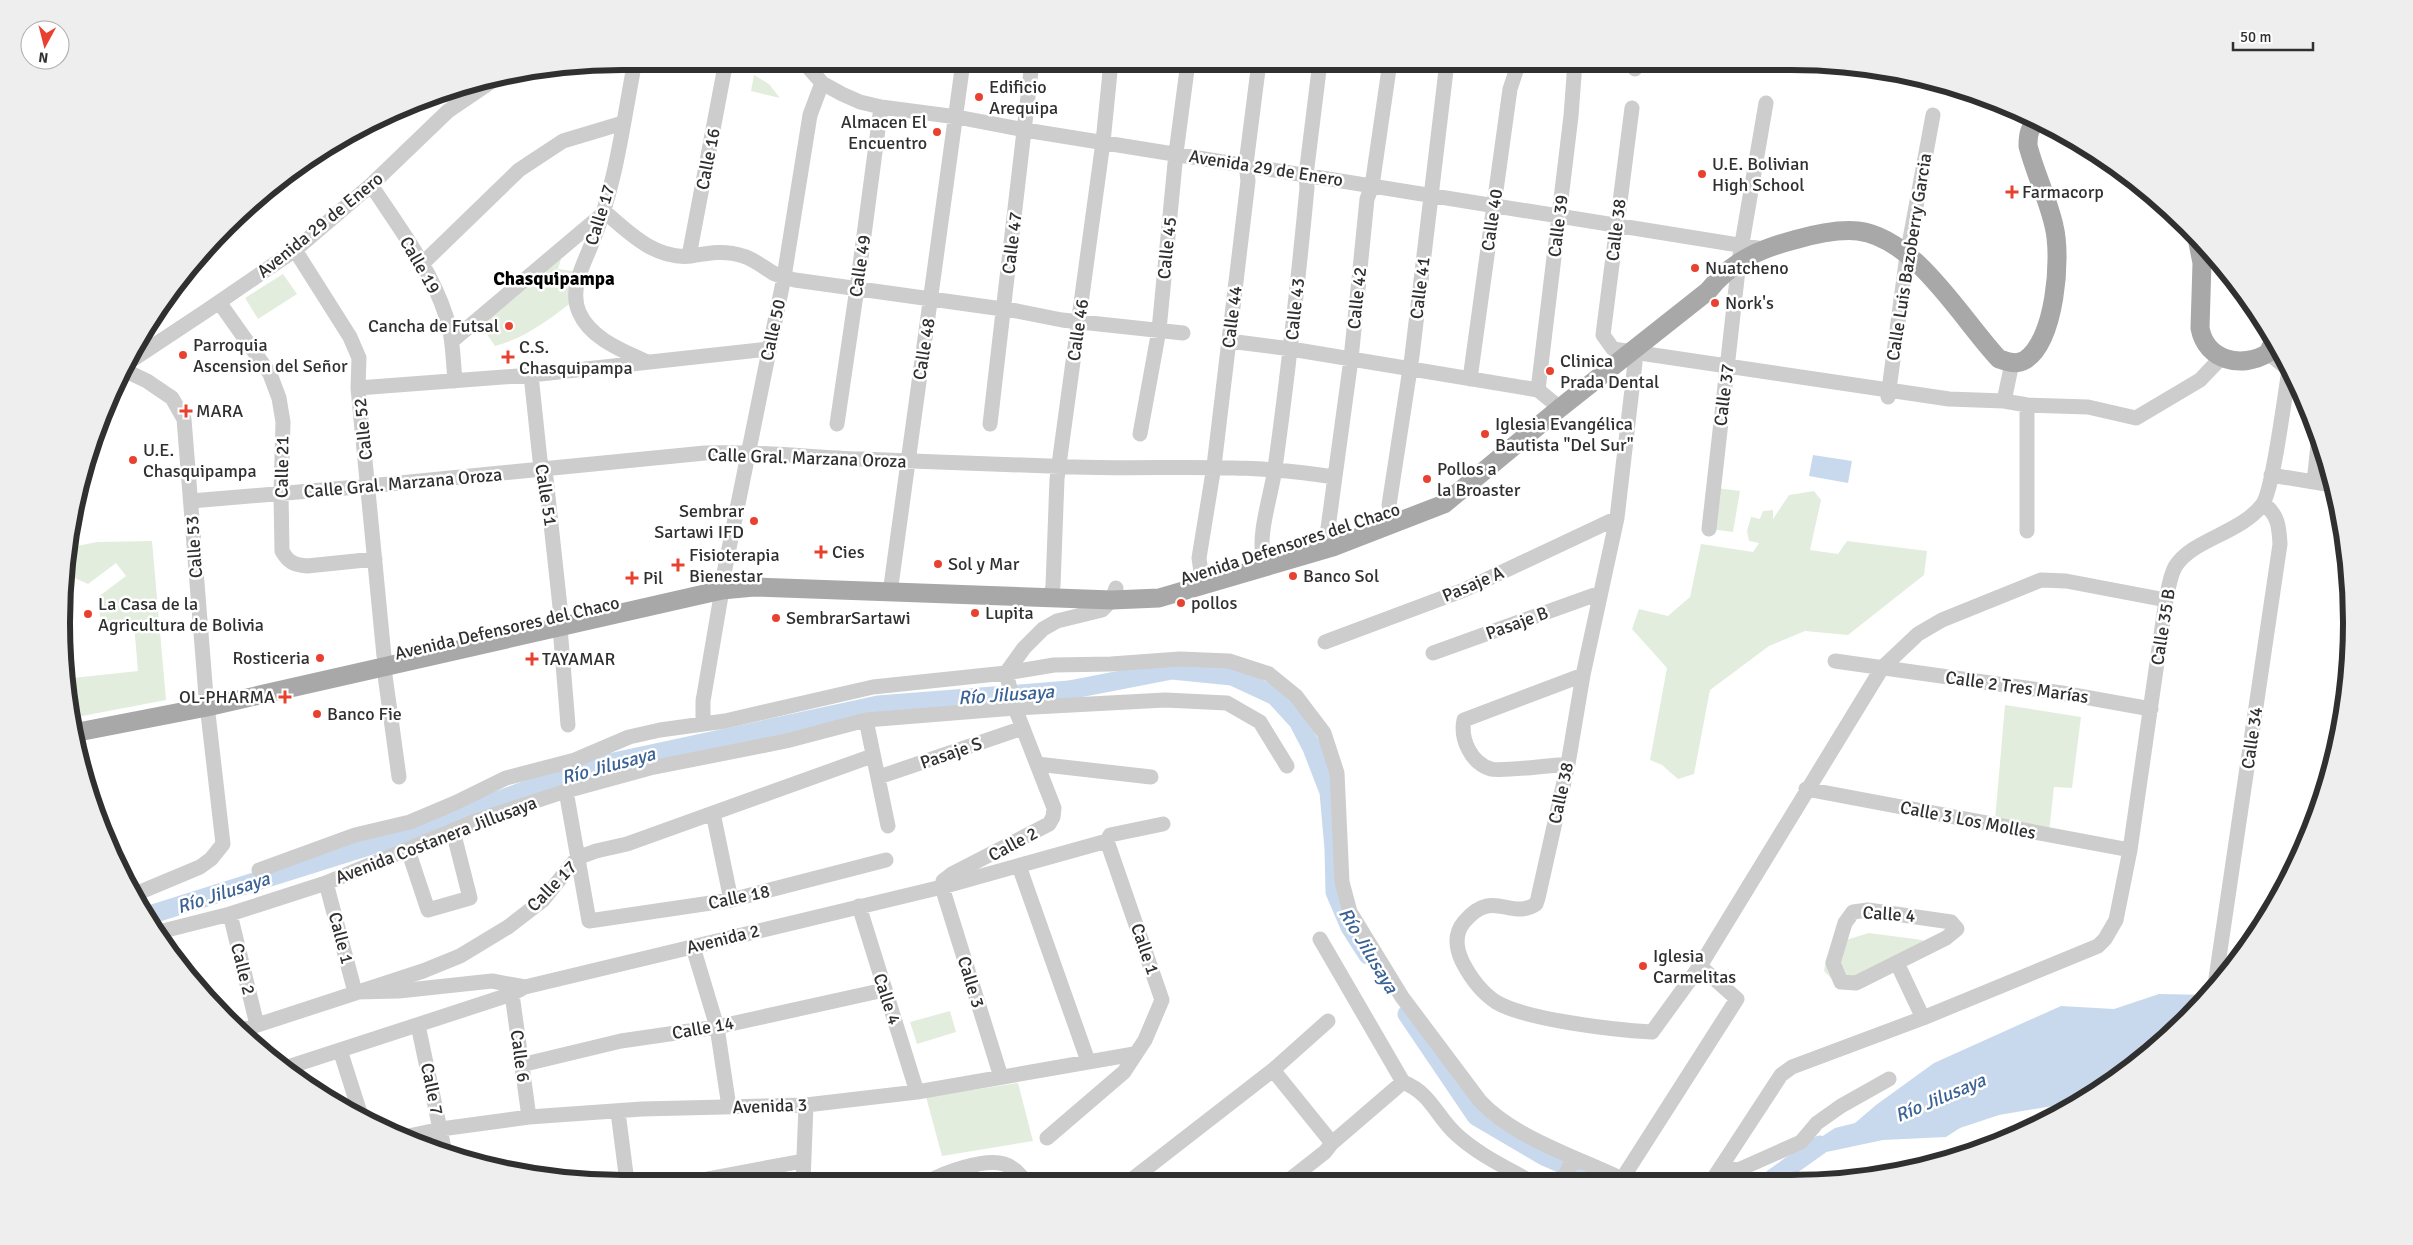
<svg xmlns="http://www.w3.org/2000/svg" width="2413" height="1245" font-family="Signika,sans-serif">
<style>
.green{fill:#e3eddd}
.water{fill:#c9d9ed}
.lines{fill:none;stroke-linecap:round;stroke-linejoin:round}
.river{stroke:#c9d9ed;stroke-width:19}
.minor{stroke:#cdcdcd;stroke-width:15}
.major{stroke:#a8a8a8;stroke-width:19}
.poi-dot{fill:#e9412f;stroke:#fff;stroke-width:2}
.labels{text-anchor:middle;stroke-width:5;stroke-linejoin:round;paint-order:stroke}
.poi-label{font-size:18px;fill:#303030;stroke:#fff;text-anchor:start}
.street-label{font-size:18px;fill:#303030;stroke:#fff}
.neighbourhood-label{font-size:19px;font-weight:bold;fill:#000;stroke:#fff}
.water-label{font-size:19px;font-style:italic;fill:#3b6294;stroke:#fff}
.rim{fill:none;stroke:#303030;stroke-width:6}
</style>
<rect width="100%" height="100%" fill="#fff"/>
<path class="green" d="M754,75L769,84L780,98L751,91Z
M556,255L561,259L558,269L581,272L576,299C551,318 526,338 495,346L480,324Z
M283,274L297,294L258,319L245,298Z
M1717,488L1740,491L1733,532L1711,529Z
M1814,491L1821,500L1810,550L1838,554L1847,541L1927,551L1924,575L1848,635L1805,631L1769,646L1710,690L1694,774L1678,779L1662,765L1650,760L1667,668L1632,629L1639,609L1668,616L1690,597L1701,544L1753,552L1759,543L1749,541L1747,531L1751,517L1760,519L1763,511L1773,510V519L1789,495Z
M152,541L166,700L77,717L69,682L73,678L138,671L134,624L101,627L98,597L126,576L116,563L88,584L64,573L67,548L97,542Z
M2005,705L2081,717L2072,788L2054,787L2048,841L1994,832Z
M1869,933L1922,940L1929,944L1870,976L1833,980L1824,971L1826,959L1836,943Z
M950,1011L956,1032L917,1044L910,1022Z
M1018,1083L1033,1141L942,1156L926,1097Z"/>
<path class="water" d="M1813,455L1852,461L1848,483L1809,476Z
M2159,994L2210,995L2135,1065L2070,1103L1999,1115L1960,1128L1946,1137L1883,1140L1784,1161L1835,1128L1855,1123L1876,1105L1934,1063L2061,1006L2114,1009Z"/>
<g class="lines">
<path class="river" d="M146,916L407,834L586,768L878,705L1069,690L1172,670L1232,676L1275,696L1298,721L1312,748L1329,792L1334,849L1335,892L1350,927L1368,955
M1407,1014L1476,1116L1544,1156L1599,1180
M1772,1179L1820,1145"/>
<path class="minor" d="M635,61C623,122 616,186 592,243C584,264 569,289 579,312C590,338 621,350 645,361
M803,61L822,83L842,94L860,102L881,107L957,117L1025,130L1763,249
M1635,69V62
M1632,108L1603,335L1613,349L1949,399L2004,401L2027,405L2088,407L2136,418L2200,380L2221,358
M371,185C398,226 431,269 446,316C453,337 453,359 455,381
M295,250L350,337L359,358L358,388L384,656
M689,256L726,61
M422,264L519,170L563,141L623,123
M219,302L270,374L279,398L283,422L281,494L282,551C288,562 294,565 307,566L375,559
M452,341L605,212C629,233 656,260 691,256C709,253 725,250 743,256C754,259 763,267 773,273C780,276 788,278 795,280L1017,311L1062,320L1183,333
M1229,341L1291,349L1538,390L1560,408
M1629,352L1635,363L1617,518L1583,675L1568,764L1538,898L1536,904C1510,921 1493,887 1464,922C1454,934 1456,948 1462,961C1470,977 1481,992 1496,1002C1526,1020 1616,1030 1652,1032L1700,966L1882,668L1918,634L1942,620L2041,580L2066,581L2166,600
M2268,353L2289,370
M129,362L206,311L295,250L371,185L448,111L501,75
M124,370L147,381L172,398L184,419L206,696L223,844L211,859L200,867L133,895
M531,375L540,460L546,478L561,616
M1470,379L1510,89L1519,62
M358,388L531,375L769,349
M1538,390L1571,116L1575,62
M1888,397L1907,255L1933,115
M2004,401L2012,363
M837,424L857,288L881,107
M990,424L1032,62
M1140,434L1159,330L1176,153L1188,62
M2271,475L2332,485
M2314,482L2319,436
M191,501L369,486L705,453C756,451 808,457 859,459C931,462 1003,464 1074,467C1163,470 1245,462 1334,477
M1392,513L1389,505L1412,356L1447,62
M2340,525H2341
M1709,529L1739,261L1766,103
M2027,531V405
M1330,535L1328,528L1351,359L1367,199L1372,186L1390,62
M1263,555C1258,533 1272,492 1275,468C1288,375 1298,282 1307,188L1306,175L1320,62
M1201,572L1199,558L1214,466L1248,181L1246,164L1259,62
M723,578L784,277L810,115L822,83
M890,593L963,62
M1050,598L1053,586L1057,479L1103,142L1111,62
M560,627L568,725
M1325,642L1464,590L1617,518
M1433,653L1600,593
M1835,661L2062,693L2151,709
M384,668L399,777
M866,720L888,826
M703,724V701L722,590
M1037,764L1151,777
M1568,764C1555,765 1500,772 1491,769C1471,763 1460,739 1464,720L1583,675
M879,777L1023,728
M1806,789L2130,850
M566,791L589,921L731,900L886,860
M713,813L731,900
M408,850L428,910L470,898L453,831
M1019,866L1088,1061
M259,870L355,835L410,822L455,803L506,778L575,760L629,737L660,730L725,721L873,687L1006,673L1054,665L1111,664L1180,659L1229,661L1269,674L1296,696L1324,733L1337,773L1342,882L1350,912L1402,997L1480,1101C1514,1138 1579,1158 1624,1180
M326,883L355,992L399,991L492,981L525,987
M859,906L917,1092
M1868,910L1951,922L1957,929L1946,938L1856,983L1841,982L1833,963L1845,923L1853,912Z
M230,914L257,1025
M155,933L230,914L326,883L478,820L566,791L650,768L786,741L866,720L1015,708L1165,700L1227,703L1260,722L1287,766
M1320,939L1403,1082C1432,1094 1435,1115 1457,1135C1478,1154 1503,1166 1528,1180
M693,947L717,1027L729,1107
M1897,963L1923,1018
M2216,978L2280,544C2279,526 2278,515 2264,504
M512,994L529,1117
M418,1025L445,1153
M239,1031L423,971L460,956L508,927L543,900L577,858L596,851L627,844L872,756
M340,1050L362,1119
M521,1065L621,1041L717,1027L884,990
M285,1068L512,994L525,987L942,887L1107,841L1110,835L1163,824
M1273,1070L1332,1143
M1001,1077L942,887L943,881L952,874L1049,824L1053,817L1054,808L1015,708L1006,673L1024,648L1043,629L1057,621L1102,610L1112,600L1116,588
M618,1112L627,1182
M404,1137L441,1129L529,1117L642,1109L806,1105L917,1092L1134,1054
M1047,1138L1124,1072L1145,1040L1162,1000L1107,841
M1721,1168L1738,1170L1801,1142L1817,1123L1841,1106L1889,1079
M1622,1179L1737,999L1700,966
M1713,1179L1781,1075L1792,1067L1923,1018L2098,946L2105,939L2116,920L2130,850L2166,600C2168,590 2170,576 2175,567C2192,539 2240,534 2262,505C2273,492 2285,393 2289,370
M1560,1180L1566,1174L1570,1165L1581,1161
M1130,1181L1273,1070L1328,1021
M1288,1181L1325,1152L1332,1143L1403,1082
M691,1182L803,1161
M803,1182L806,1105
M928,1182C945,1172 985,1158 1004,1164C1014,1167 1019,1174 1025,1181"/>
<path class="major" d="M2197,238L2202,263L2200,328C2206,361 2242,369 2268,353L2275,339
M73,733L207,707L722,590L754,587L1112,600L1159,598L1333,547L1444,504L1560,408L1708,291C1731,262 1759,249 1794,240C1815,234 1837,229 1858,231C1916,238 1962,320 1999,359C2008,362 2016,365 2025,360C2055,341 2062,258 2054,226C2048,199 2035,173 2028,146C2028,135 2029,127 2039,119"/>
</g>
<g class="poi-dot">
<circle cx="979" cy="97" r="5"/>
<circle cx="937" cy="132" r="5"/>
<circle cx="1702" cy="174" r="5"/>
<path d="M2009.5 184.5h5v5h5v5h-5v5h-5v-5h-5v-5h5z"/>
<circle cx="1695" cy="268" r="5"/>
<circle cx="1715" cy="303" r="5"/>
<circle cx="509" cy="326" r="5"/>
<circle cx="183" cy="355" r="5"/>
<path d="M505.5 349.5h5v5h5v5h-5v5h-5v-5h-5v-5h5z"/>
<circle cx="1550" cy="371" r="5"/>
<path d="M183.5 403.5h5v5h5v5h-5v5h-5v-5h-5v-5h5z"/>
<circle cx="1485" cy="434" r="5"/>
<circle cx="133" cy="460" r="5"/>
<circle cx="1427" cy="479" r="5"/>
<circle cx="754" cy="521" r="5"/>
<path d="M818.5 544.5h5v5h5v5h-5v5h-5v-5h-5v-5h5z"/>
<circle cx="938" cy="564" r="5"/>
<path d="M675.5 557.5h5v5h5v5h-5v5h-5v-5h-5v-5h5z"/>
<circle cx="1293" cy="576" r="5"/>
<path d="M629.5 570.5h5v5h5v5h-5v5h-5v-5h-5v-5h5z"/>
<circle cx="1181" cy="603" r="5"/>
<circle cx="975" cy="613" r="5"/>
<circle cx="88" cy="614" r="5"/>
<circle cx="776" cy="618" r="5"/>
<circle cx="320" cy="658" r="5"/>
<path d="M529.5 651.5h5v5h5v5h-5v5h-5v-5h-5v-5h5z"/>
<path d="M282.5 689.5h5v5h5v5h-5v5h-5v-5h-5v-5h5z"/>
<circle cx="317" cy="714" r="5"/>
<circle cx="1643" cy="966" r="5"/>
</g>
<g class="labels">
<g class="poi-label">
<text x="989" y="93">Edificio<tspan x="989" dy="21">Arequipa</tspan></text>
<text x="927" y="128" text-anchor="end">Almacen El<tspan x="927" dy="21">Encuentro</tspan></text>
<text x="1712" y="170">U.E. Bolivian<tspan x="1712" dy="21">High School</tspan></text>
<text x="2022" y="198">Farmacorp</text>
<text x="1705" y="274">Nuatcheno</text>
<text x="1725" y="309">Nork's</text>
<text x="499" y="332" text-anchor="end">Cancha de Futsal</text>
<text x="193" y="351">Parroquia<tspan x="193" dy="21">Ascension del Señor</tspan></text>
<text x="519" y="353">C.S.<tspan x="519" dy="21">Chasquipampa</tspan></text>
<text x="1560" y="367">Clinica<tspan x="1560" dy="21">Prada Dental</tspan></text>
<text x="196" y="417">MARA</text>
<text x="1495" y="430">Iglesia Evangélica<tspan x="1495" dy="21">Bautista "Del Sur"</tspan></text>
<text x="143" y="456">U.E.<tspan x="143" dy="21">Chasquipampa</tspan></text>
<text x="1437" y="475">Pollos a<tspan x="1437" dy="21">la Broaster</tspan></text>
<text x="744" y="517" text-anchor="end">Sembrar<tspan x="744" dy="21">Sartawi IFD</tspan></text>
<text x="832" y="558">Cies</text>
<text x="689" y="561">Fisioterapia<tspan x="689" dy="21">Bienestar</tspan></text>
<text x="948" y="570">Sol y Mar</text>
<text x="1303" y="582">Banco Sol</text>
<text x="643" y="584">Pil</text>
<text x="1191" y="609">pollos</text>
<text x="98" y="610">La Casa de la<tspan x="98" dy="21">Agricultura de Bolivia</tspan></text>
<text x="985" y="619">Lupita</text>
<text x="786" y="624">SembrarSartawi</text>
<text x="310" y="664" text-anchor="end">Rosticeria</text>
<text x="542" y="665">TAYAMAR</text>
<text x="275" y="703" text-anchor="end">OL-PHARMA</text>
<text x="327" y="720">Banco Fie</text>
<text x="1653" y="962">Iglesia<tspan x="1653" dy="21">Carmelitas</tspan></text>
</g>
<g class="street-label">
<text transform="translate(708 159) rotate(-79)" y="6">Calle 16</text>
<text transform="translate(1266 168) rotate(9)" y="6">Avenida 29 de Enero</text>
<text transform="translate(600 215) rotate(-73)" y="6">Calle 17</text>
<text transform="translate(1492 220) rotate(-82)" y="6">Calle 40</text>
<text transform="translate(320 225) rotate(-39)" y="6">Avenida 29 de Enero</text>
<text transform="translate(1558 226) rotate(-83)" y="6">Calle 39</text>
<text transform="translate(1616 230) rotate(-83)" y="6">Calle 38</text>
<text transform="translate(1012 243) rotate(-83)" y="6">Calle 47</text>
<text transform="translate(1167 248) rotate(-84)" y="6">Calle 45</text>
<text transform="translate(1909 257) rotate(-81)" y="6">Calle Luis Bazoberry Garcia</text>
<text transform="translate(420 265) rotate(60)" y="6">Calle 19</text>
<text transform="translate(860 266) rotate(-82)" y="6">Calle 49</text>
<text transform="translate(1420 288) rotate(-83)" y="6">Calle 41</text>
<text transform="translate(1357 298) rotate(-84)" y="6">Calle 42</text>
<text transform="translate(1295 309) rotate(-84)" y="6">Calle 43</text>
<text transform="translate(1232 317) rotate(-83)" y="6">Calle 44</text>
<text transform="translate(773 330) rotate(-78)" y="6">Calle 50</text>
<text transform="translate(1078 330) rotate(-82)" y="6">Calle 46</text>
<text transform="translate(924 349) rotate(-81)" y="6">Calle 48</text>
<text transform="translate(1724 395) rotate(-83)" y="6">Calle 37</text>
<text transform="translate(363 429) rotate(-96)" y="6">Calle 52</text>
<text transform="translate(807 458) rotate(2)" y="6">Calle Gral. Marzana Oroza</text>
<text transform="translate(282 467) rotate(-89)" y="6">Calle 21</text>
<text transform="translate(403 483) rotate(-5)" y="6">Calle Gral. Marzana Oroza</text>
<text transform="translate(546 495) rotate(81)" y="6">Calle 51</text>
<text transform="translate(1290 544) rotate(-18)" y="6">Avenida Defensores del Chaco</text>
<text transform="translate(194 547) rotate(-94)" y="6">Calle 53</text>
<text transform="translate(1473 584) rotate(-23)" y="6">Pasaje A</text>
<text transform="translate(1517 623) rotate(-20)" y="6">Pasaje B</text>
<text transform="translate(2163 627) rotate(-81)" y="6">Calle 35 B</text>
<text transform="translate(507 628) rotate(-13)" y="6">Avenida Defensores del Chaco</text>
<text transform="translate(2017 687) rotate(8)" y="6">Calle 2 Tres Marías</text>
<text transform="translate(2252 738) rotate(-82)" y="6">Calle 34</text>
<text transform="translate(951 753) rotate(-19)" y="6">Pasaje S</text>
<text transform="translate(1561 793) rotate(-78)" y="6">Calle 38</text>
<text transform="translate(1968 820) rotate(11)" y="6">Calle 3 Los Molles</text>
<text transform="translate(436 840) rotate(-21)" y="6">Avenida Costanera Jillusaya</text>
<text transform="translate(1013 844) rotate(-28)" y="6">Calle 2</text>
<text transform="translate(552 886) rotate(-46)" y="6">Calle 17</text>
<text transform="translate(739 897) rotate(-12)" y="6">Calle 18</text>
<text transform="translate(1889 914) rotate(4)" y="6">Calle 4</text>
<text transform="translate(341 938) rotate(75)" y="6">Calle 1</text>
<text transform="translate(723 939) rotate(-14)" y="6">Avenida 2</text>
<text transform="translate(1145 949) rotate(71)" y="6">Calle 1</text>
<text transform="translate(243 969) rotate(76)" y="6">Calle 2</text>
<text transform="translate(971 982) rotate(73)" y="6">Calle 3</text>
<text transform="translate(887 999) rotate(72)" y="6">Calle 4</text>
<text transform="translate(703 1028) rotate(-10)" y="6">Calle 14</text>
<text transform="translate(520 1056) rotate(82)" y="6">Calle 6</text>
<text transform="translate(432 1089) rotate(78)" y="6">Calle 7</text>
<text transform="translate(770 1106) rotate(-2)" y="6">Avenida 3</text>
</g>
<g class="neighbourhood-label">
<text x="554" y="285">Chasquipampa</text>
</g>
<g class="water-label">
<text transform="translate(1006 694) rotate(-4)" y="7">Río Jilusaya</text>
<text transform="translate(608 765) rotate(-15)" y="7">Río Jilusaya</text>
<text transform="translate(223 892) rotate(-18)" y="7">Río Jilusaya</text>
<text transform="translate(1369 950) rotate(59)" y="7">Río Jilusaya</text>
<text transform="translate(1940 1097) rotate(-23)" y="7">Río Jilusaya</text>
</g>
</g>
<path d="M0 0H2413V1245H0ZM622 70H1791A552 552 0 0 1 2343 622V623A552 552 0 0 1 1791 1175H622A552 552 0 0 1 70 623V622A552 552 0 0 1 622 70Z" fill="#eee" fill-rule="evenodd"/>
<path class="rim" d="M622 70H1791A552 552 0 0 1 2343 622V623A552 552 0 0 1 1791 1175H622A552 552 0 0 1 70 623V622A552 552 0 0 1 622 70Z"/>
<g transform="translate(45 45) rotate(187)"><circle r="24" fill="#ffffff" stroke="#acacac"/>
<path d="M0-4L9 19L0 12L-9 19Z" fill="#e9412f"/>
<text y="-8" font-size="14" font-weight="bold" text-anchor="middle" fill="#303030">N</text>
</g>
<path d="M2233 42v8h80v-8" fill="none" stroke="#303030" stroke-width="2.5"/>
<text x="2240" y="42" font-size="15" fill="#303030" stroke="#ffffff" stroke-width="4" paint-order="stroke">50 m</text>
</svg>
